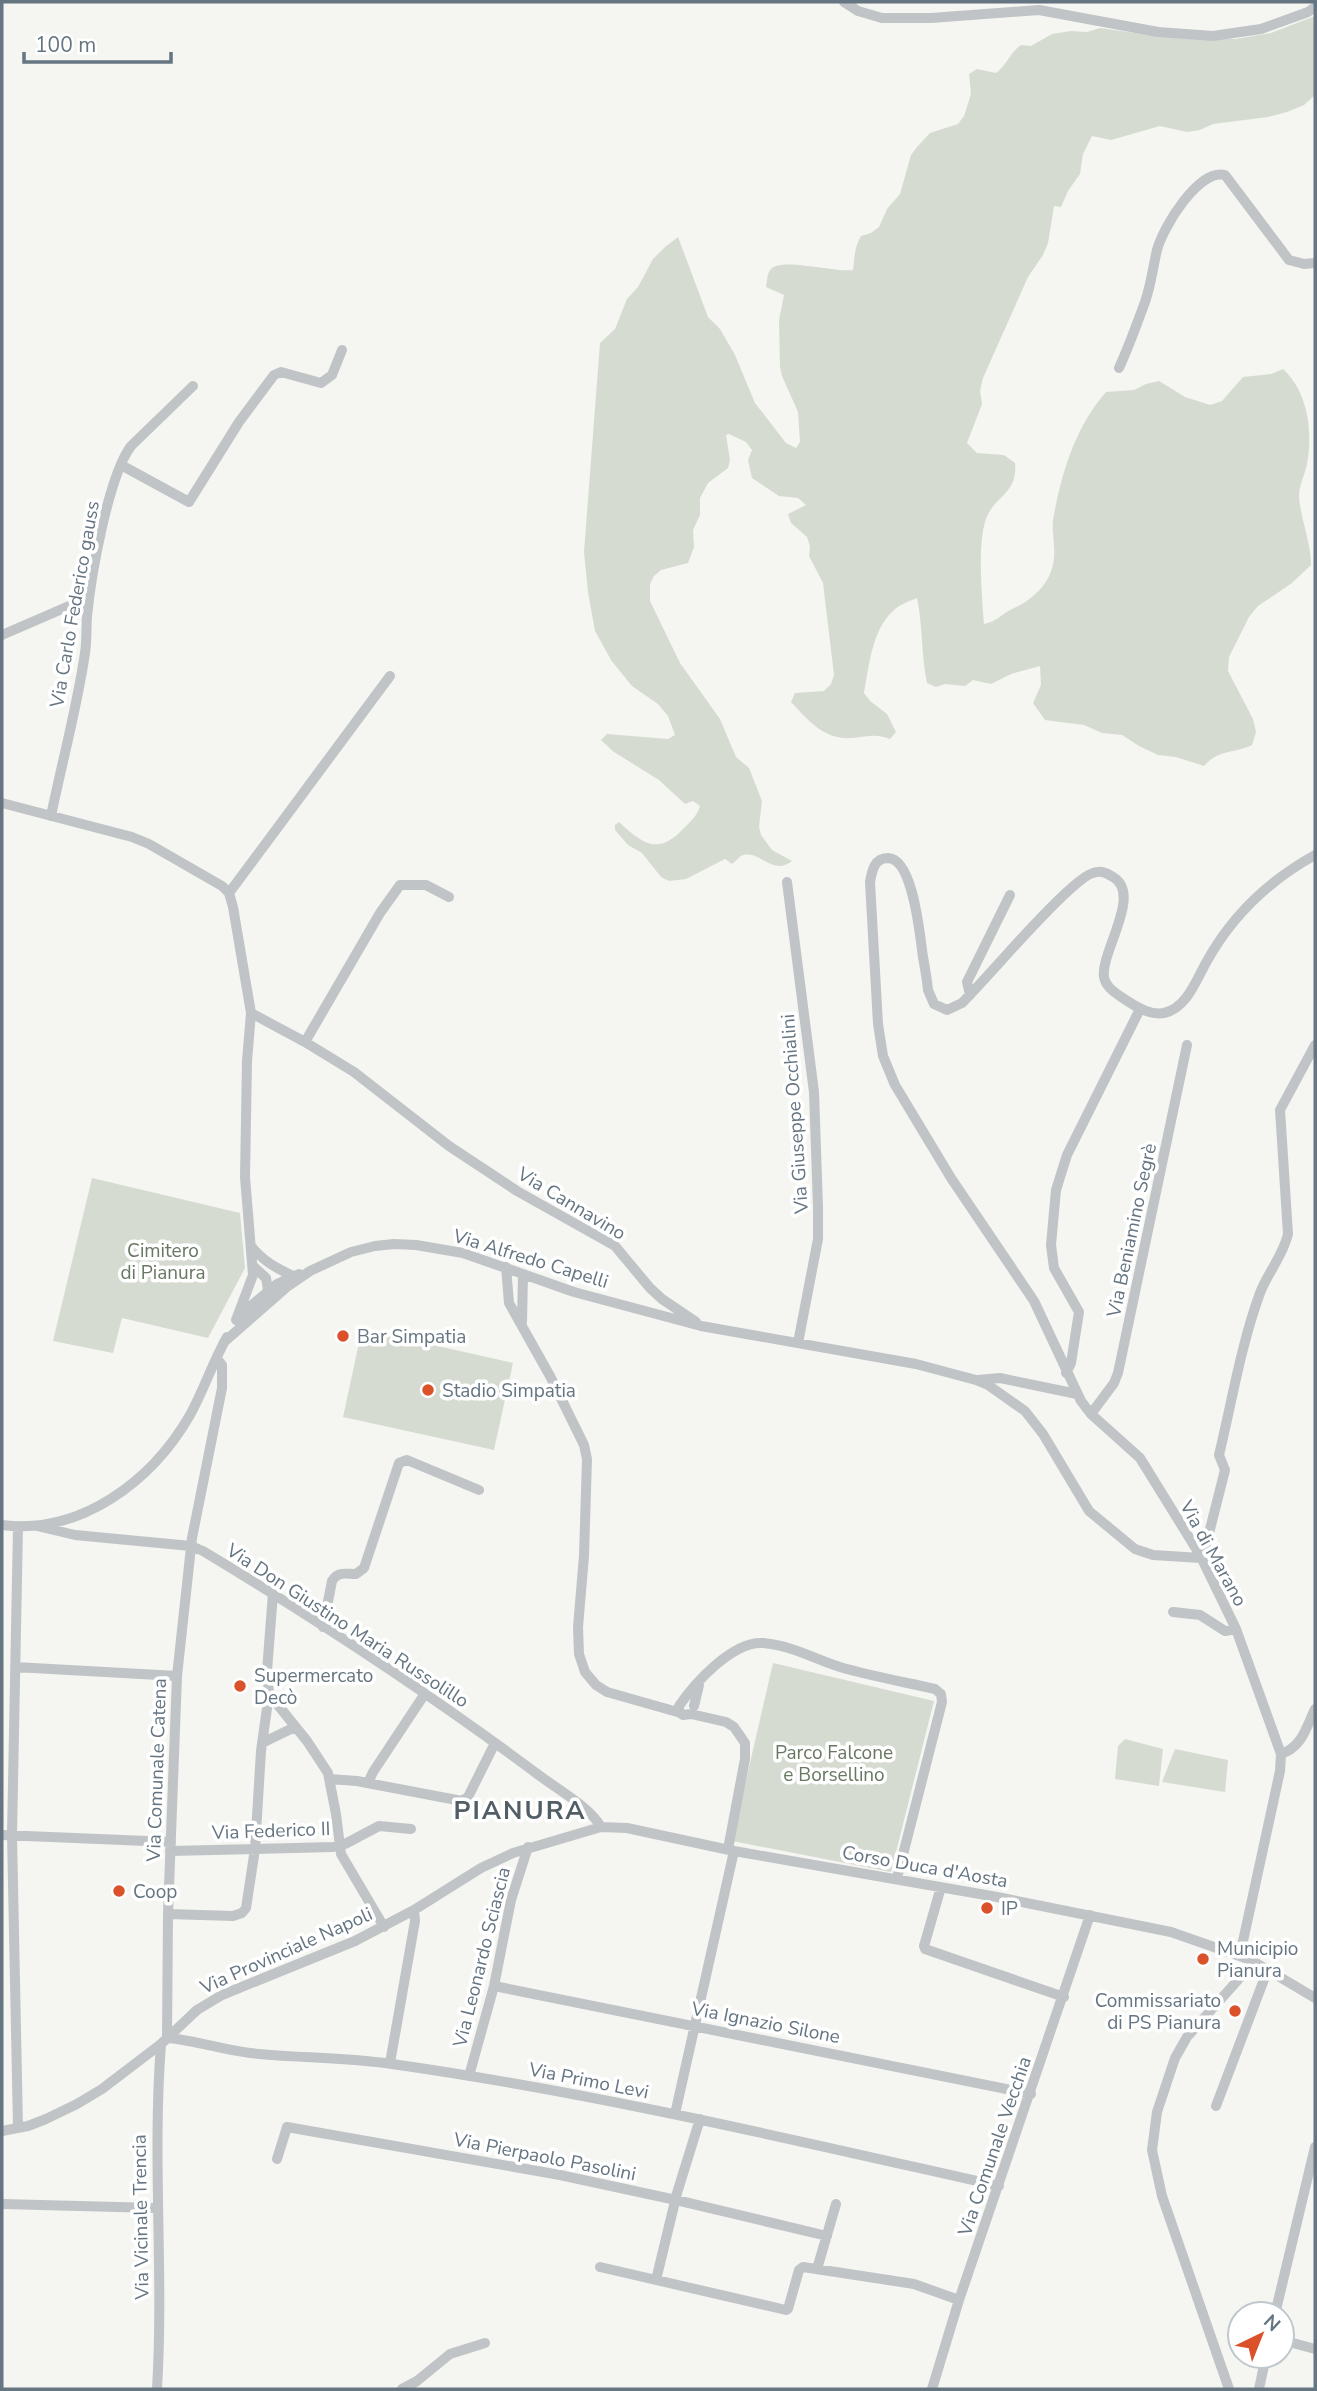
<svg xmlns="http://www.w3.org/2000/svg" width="1317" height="2391" font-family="'Nunito Sans',sans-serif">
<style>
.green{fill:#d6dbd2}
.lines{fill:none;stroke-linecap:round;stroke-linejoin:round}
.minor-tunnel{stroke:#d1d5d5;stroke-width:10;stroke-dasharray:10 5;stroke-linecap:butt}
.minor{stroke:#c0c4c7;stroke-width:10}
.poi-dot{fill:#db512a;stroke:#fff;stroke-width:2.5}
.labels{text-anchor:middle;stroke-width:7;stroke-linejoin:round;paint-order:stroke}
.street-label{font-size:19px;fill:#657581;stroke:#fff}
.park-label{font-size:19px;fill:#687863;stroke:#fff}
.poi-label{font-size:19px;fill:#657581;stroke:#fff;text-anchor:start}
.district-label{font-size:26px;font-weight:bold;letter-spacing:2px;fill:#525e66;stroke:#fff}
</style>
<rect width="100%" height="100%" fill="#f5f5f1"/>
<path class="green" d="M1315,16V95L1304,105L1287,112L1268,117L1213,124L1200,130L1187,132L1160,126L1111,140L1092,136L1083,154L1080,174L1068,191L1061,207L1054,206L1048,243L1043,255L1028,277L983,378L980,391L982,404L967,443L977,453L1004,455L1015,463C1018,494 995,495 986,519C977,544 982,597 984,624C998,621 1000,615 1012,609C1037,598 1057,577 1054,547C1054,535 1051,527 1054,515C1062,471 1076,426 1106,392L1134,390L1146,384L1159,381L1185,397L1210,405L1222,401L1243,377L1271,374L1283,369C1308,392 1313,431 1307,464C1305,475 1299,485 1299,496C1300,517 1311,542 1311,565L1292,583L1258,606L1249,617L1229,657L1228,671L1253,719L1256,732L1252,745C1233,754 1219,749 1204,766L1176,757L1158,755L1139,746L1122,735L1102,733L1084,725L1045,720L1033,703L1041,685L1040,666L1011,674L991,684L973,680L965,686L945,684L936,687L927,683C921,655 923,626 917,598C909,601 899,605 893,611C872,630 869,666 864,693L870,701L887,714L896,732L890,739C875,733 866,737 851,738C824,740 808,720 791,702L795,693L824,691L831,684L834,675L823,583L809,556L810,546L807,537L791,523L788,514L806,505L798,498L779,496L752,478L748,460L752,450L746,442L729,434L726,435L730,460L728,468L708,483L700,498V515L693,530L694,547L688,563L661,570L654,576L650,584V601L680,663L720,719L736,757L749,768L762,801L759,827L761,835L772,850L792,861C772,877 759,848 741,856C738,858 735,862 732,864L725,859L686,879L669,881L661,877L642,853L628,845L615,830V825L619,822C643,844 658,856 684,828C691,821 697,816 700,806L693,801L685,804L659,780L614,752L601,740L607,734L668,739L675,735L668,716L658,704L632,686L611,660L595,631L588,592L584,552L600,343L615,329L627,299L638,287L653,259L665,247L678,237L708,317L720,329L735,355L755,403L786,443L796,448L800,442L798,412L782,376L780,367L779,320L784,295L766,287C767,282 767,274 770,270C779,256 836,273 853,270C855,257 854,248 861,236L871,233L879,227L887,209L900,194L911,155L917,147L930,133L958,124L964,116L971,94L969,74L977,69L996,73C1007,65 1010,52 1021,45L1031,46L1052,34L1071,31L1087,32L1100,28L1165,37L1235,39L1271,33Z
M92,1178L240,1213L245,1268L208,1338L122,1318L113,1353L53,1341Z
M362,1329L513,1363L494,1450L343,1417Z
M773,1663L934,1701L891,1872L732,1841Z
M1125,1739L1163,1749L1159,1786L1115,1779L1118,1746Z
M1175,1749L1228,1760L1225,1792L1162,1782Z"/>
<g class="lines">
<path class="minor-tunnel" d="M1237,1981L1250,1965"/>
<path class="minor" d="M844,2L858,11L882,18H931L1039,10L1158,32L1213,36L1261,29L1308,12L1315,7
M1119,368C1129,346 1137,324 1145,302C1151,285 1153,267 1157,250C1163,227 1199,168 1225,175L1289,260L1304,264L1315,263
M121,465L189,502L239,422L274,375L281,372L321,383L332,375L342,350
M2,635L69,606
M2,803L132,837L149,844L222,886L229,893L233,907L251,1013L247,1061L245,1177L253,1275L236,1320
M51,816C62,762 77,708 85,653C87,641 86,628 87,616C91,576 108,477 131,446L193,386
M787,882L814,1092L818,1208V1239L798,1343
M229,893L390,676
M970,995L967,982L1010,895
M251,1013L305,1042L354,1072L449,1146L517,1191L615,1246L650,1288L662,1299L696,1322
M305,1042L380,913L400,885H426L449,897
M251,1246C263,1261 276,1268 293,1276
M253,1266L266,1278L268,1290
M506,1267L509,1303L550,1376L584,1445L587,1459L584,1556L578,1627L579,1654L585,1672L596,1685L607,1692L681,1713
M240,1315L277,1284L299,1274
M522,1322L523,1274
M224,1342L288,1286L310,1271L351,1252L375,1246L394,1244L416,1245L463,1253L574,1292L701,1326L916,1364L976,1380L988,1385L1025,1411L1043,1434L1089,1511L1135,1549L1153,1555L1201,1558
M1066,1373L1071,1363L1079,1312L1054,1268L1051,1245L1056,1190L1067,1155L1138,1013
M978,1380L1000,1378L1077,1394
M1091,1414L1114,1383L1118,1373L1187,1045
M2,1525C81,1535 152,1481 190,1415C204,1389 213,1362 227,1337
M37,1526L75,1535L191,1546L203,1551C316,1619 430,1694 536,1773C555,1788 589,1806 601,1827
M18,1527L12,1835L18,2128
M1200,1555L1206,1545L1225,1470L1219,1455C1232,1401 1241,1345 1260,1293C1268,1272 1283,1256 1288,1234L1280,1110L1315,1045
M273,1593L267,1671L269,1694L307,1741L328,1773L336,1814L341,1854L384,1927
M1173,1612L1200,1615L1225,1631L1236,1629
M323,1627L332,1581C338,1571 345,1574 356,1574L364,1568L399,1463L407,1460L479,1490
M15,1667L177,1676
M694,1706L699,1685
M262,1743L295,1727
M1281,1754C1302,1747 1306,1728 1315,1709
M330,1779L357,1781L462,1801L468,1797L495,1743
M368,1783L373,1772L424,1695
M2,1835L171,1842
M728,1849L745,1759V1743L734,1727L726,1722L691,1714L683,1715L679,1712V1706C694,1684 732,1641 763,1643C790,1645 815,1659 840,1667C871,1676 904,1682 935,1689L941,1694L942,1702L897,1878
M170,1851L333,1847L345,1844L379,1826L411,1829
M941,1887L924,1946L925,1949L1064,1997
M168,1914L233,1916L242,1913L246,1908L255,1849L261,1751L269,1694
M1240,1955L1280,1771L1281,1754L1236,1629L1200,1555L1140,1458L1091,1414L1081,1401L1034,1301L951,1178L895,1085L883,1056L878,1024L870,882C872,871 874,858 888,858C914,859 920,938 923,957C925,968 927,979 928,990L934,1004L947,1010L962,1003C998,966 1030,926 1068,891C1075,885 1085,875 1093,873C1101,870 1107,873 1113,877C1143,894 1100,953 1104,977C1106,989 1120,996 1129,1002C1140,1009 1151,1015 1164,1013C1187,1008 1196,980 1207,961C1232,916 1270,880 1315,855
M494,1986L1031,2094
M167,2038C195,2040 222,2050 250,2053C297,2058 345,2057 392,2064C597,2093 798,2141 999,2186
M167,2038L168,1914L177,1676L192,1538L222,1388V1365L217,1359
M390,2063L415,1921L414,1910
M469,2076L494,1986L511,1900L528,1847
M1216,2106L1268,1969
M675,2114L734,1851
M2,2131L28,2126L46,2119L77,2104L102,2089L161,2044L197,2010L222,1995L355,1941L414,1910L481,1868L513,1853L601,1827L627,1828L734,1851L997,1897L1171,1932L1251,1960L1315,1998
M277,2159L287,2127L560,2175L676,2200L827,2236
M2,2204L157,2208
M600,2267L786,2310L788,2309L799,2270L803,2267L914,2284L959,2300
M817,2269L836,2204
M656,2280L677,2193L700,2119
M1275,2314L1315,2147
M1282,2340L1315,2349
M157,2389C164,2274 152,2159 161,2044
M402,2389L417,2381L450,2354L485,2343
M932,2389L959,2300L1090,1915
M1229,2389L1162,2196L1152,2150L1157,2112L1175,2058L1187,2037L1237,1981
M1259,2389L1266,2356"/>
</g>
<g class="poi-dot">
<circle cx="343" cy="1336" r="7"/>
<circle cx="428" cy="1390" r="7"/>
<circle cx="240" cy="1686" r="7"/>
<circle cx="119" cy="1891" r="7"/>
<circle cx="987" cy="1908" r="7"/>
<circle cx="1203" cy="1959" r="7"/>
<circle cx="1235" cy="2011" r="7"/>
</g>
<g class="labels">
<g class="street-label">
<text transform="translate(74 604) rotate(-80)" y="7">Via Carlo Federico gauss</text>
<text transform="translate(794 1114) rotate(-94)" y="7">Via Giuseppe Occhialini</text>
<text transform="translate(572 1203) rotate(31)" y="7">Via Cannavino</text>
<text transform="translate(1131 1230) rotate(-78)" y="7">Via Beniamino Segrè</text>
<text transform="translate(531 1258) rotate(17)" y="7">Via Alfredo Capelli</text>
<text transform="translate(1214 1553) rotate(61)" y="7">Via di Marano</text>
<text transform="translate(348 1625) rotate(33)" y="7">Via Don Giustino Maria Russolillo</text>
<text transform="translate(156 1770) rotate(-88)" y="7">Via Comunale Catena</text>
<text transform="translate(271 1830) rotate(-2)" y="7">Via Federico II</text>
<text transform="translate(925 1866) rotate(10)" y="7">Corso Duca d'Aosta</text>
<text transform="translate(286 1950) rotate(-24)" y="7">Via Provinciale Napoli</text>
<text transform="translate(481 1957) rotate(-76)" y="7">Via Leonardo Sciascia</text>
<text transform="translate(766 2022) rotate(11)" y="7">Via Ignazio Silone</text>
<text transform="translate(589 2080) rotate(11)" y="7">Via Primo Levi</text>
<text transform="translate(994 2146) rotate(-71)" y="7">Via Comunale Vecchia</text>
<text transform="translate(545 2156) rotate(11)" y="7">Via Pierpaolo Pasolini</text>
<text transform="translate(140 2217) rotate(-91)" y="7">Via Vicinale Trencia</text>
</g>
<g class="park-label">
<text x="163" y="1257">Cimitero<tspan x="163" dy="22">di Pianura</tspan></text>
<text x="834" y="1759">Parco Falcone<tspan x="834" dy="22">e Borsellino</tspan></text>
</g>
<g class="poi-label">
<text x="357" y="1343">Bar Simpatia</text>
<text x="442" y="1397">Stadio Simpatia</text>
<text x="254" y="1682">Supermercato<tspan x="254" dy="22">Decò</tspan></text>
<text x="133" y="1898">Coop</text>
<text x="1001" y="1915">IP</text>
<text x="1217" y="1955">Municipio<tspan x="1217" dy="22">Pianura</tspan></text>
<text x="1221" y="2007" text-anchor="end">Commissariato<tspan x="1221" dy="22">di PS Pianura</tspan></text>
</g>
<g class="district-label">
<text x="520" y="1819">PIANURA</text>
</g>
</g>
<rect width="1317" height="2391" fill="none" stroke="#657581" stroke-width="7"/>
<g transform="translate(1261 2335) rotate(43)"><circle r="33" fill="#ffffff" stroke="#c1c8cd" stroke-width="2"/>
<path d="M0-5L12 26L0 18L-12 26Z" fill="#db512a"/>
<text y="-10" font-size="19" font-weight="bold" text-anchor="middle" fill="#657581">N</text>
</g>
<path d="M24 52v10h147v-10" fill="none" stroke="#657581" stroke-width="3.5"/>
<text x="35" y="52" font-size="21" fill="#657581" stroke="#ffffff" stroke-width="5" paint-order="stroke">100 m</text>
</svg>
